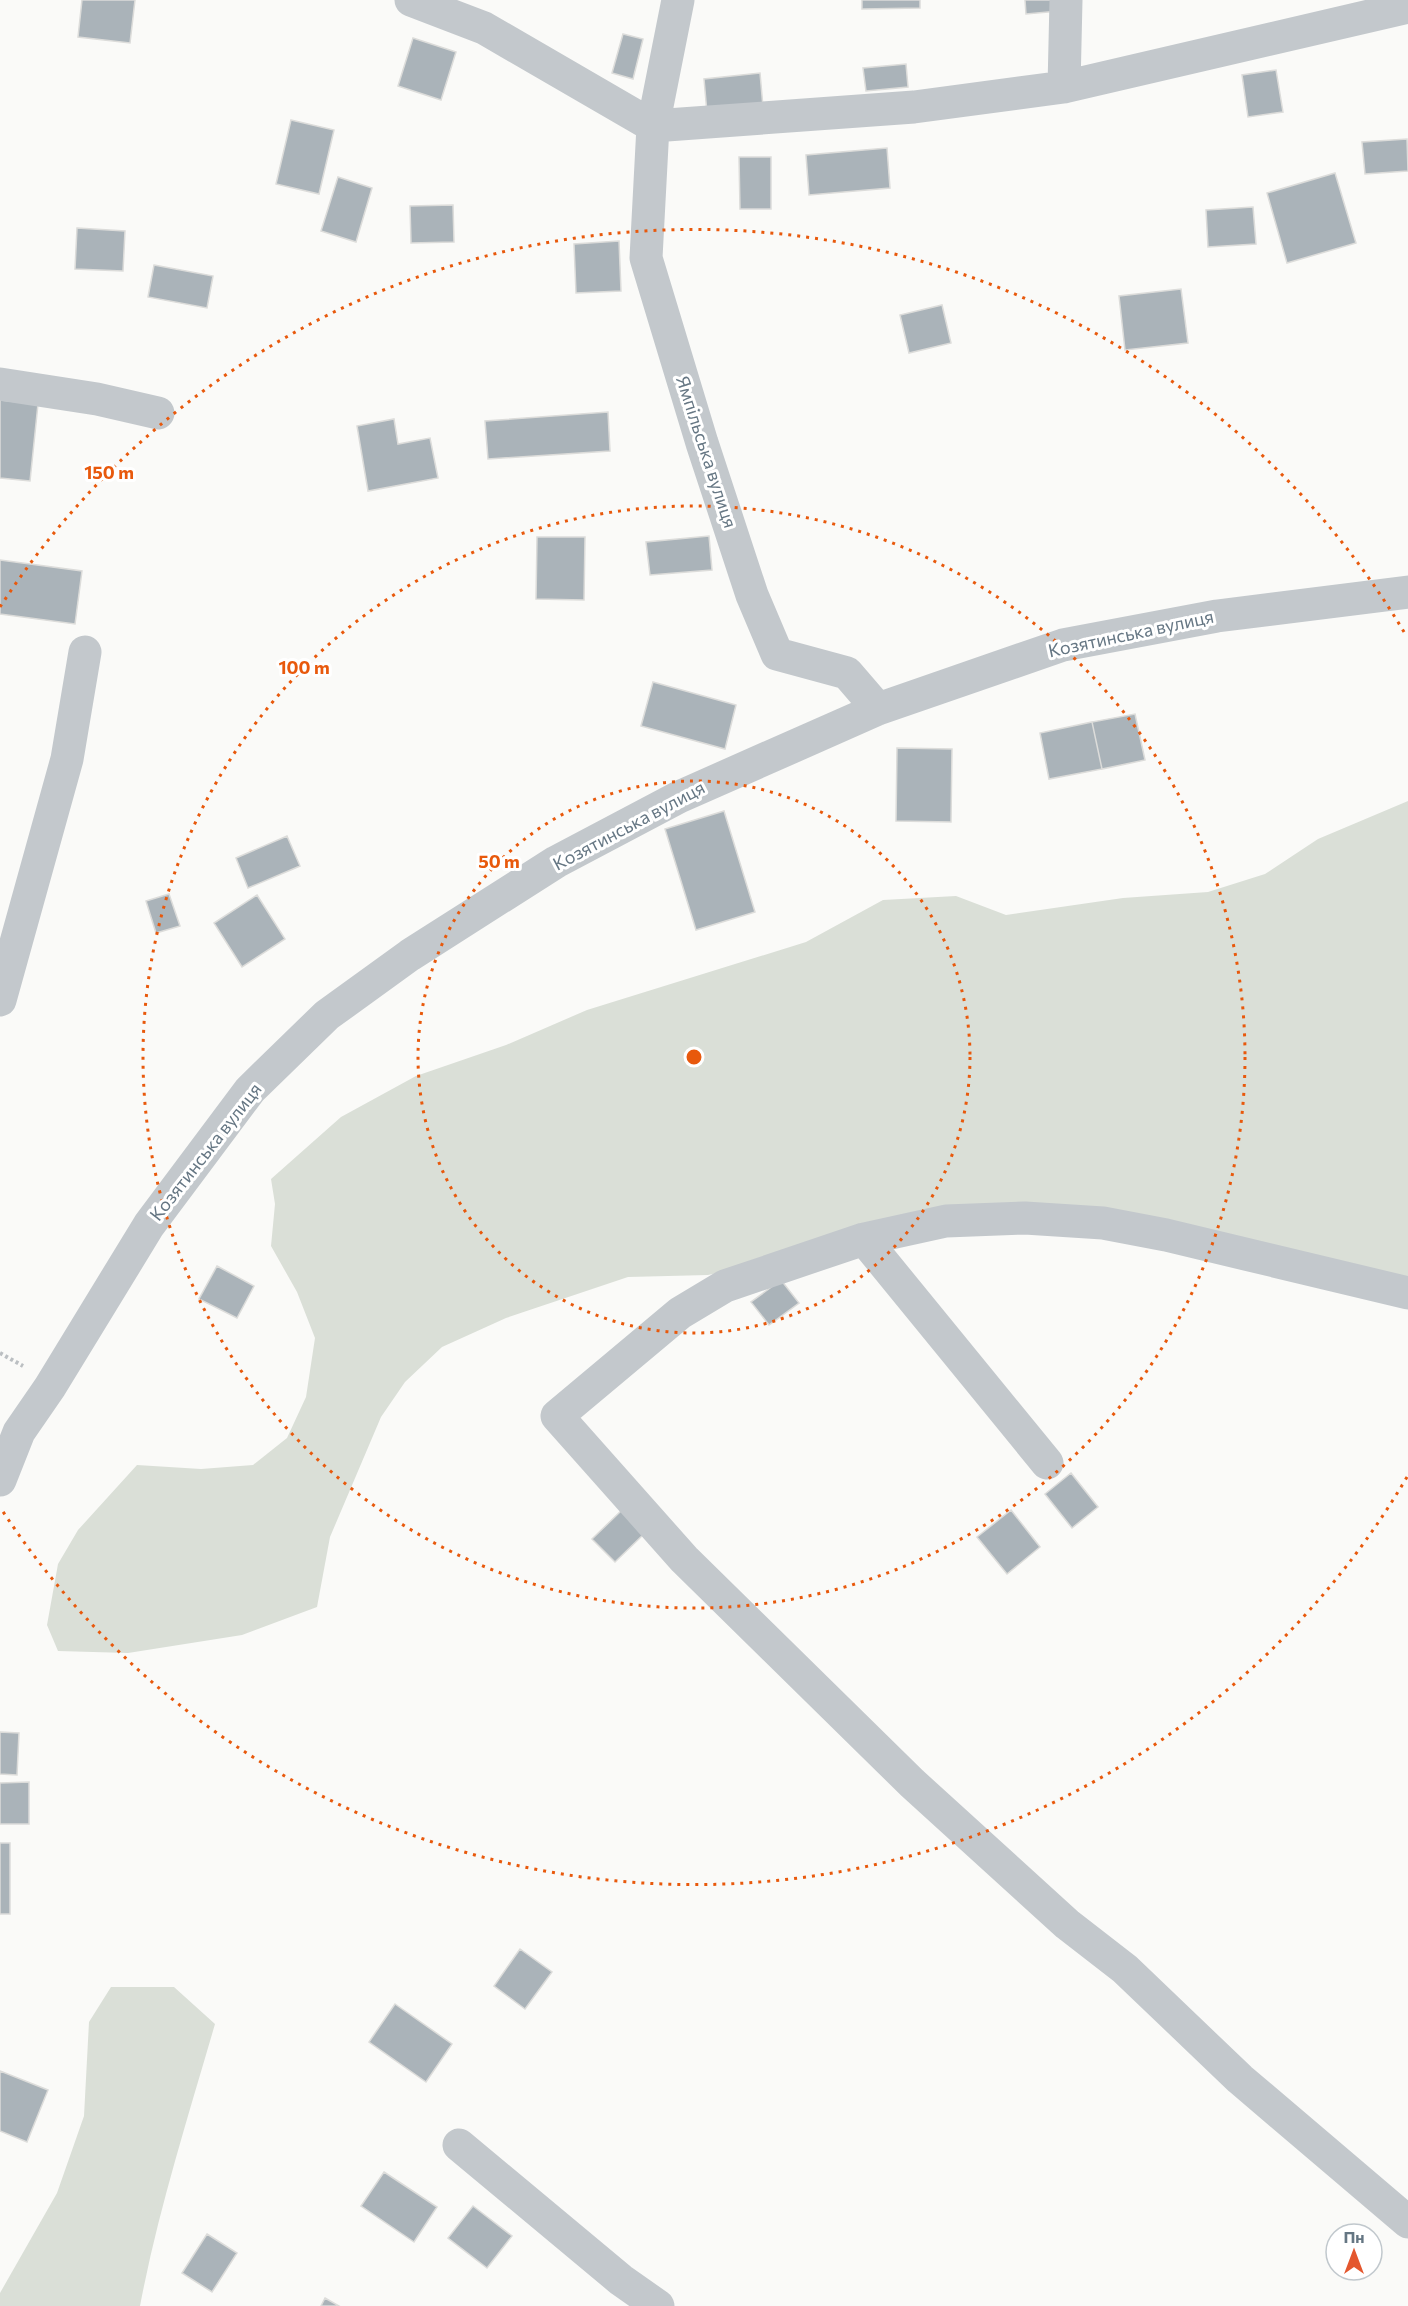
<svg xmlns="http://www.w3.org/2000/svg" width="1408" height="2306" font-family="Commissioner,sans-serif">
<style>
.green{fill:#dadfd7}
.building{fill:#aab3b9;stroke:#dcdcda;stroke-width:1.5}
.lines{fill:none;stroke-linecap:round;stroke-linejoin:round}
.path{stroke:#bbbfc2;stroke-width:4;stroke-dasharray:3 3;stroke-linecap:butt}
.minor{stroke:#c3c8cc;stroke-width:33}
.ring{fill:none;stroke:#e8590c;stroke-width:3;stroke-dasharray:3 6}
.labels{text-anchor:middle;stroke-width:6;stroke-linejoin:round;paint-order:stroke}
.street-label{font-size:18px;fill:#657683;stroke:#fff}
.centre{fill:#e8590c;stroke:#fff;stroke-width:3}
.ring-label{font-size:18px;text-anchor:middle;font-weight:bold;fill:#e8590c;stroke:#fff;stroke-width:6;stroke-linejoin:round;paint-order:stroke}
</style>
<rect width="100%" height="100%" fill="#fafaf8"/>
<path class="green" d="M1408,801V1286L1125,1213L782,1259L708,1275L628,1277L506,1318L442,1347L405,1382L381,1417L330,1537L317,1607L242,1635L128,1653L58,1651L47,1625L58,1564L78,1530L137,1465L201,1469L253,1465L287,1438L306,1397L315,1338L297,1292L271,1246L275,1204L271,1179L341,1117L416,1076L506,1045L587,1010L806,942L883,900L956,896L1006,915L1123,898L1208,892L1265,874L1318,839Z
M111,1987H174L215,2024C188,2117 158,2211 140,2306H0V2293L57,2193L84,2116L89,2022Z"/>
<path class="building" d="M82,0H135L130,43L78,37Z
M862,0H920V8L862,9Z
M1025,0H1058L1059,11L1026,14Z
M623,34L643,39L633,79L612,73Z
M413,38L456,52L441,100L398,86Z
M906,64L908,87L866,91L863,68Z
M1276,70L1283,112L1248,117L1242,75Z
M760,73L763,107L707,113L704,79Z
M291,120L334,130L319,194L276,184Z
M1407,139L1408,171L1365,174L1362,142Z
M887,148L890,188L809,195L806,155Z
M739,157H771V209H740Z
M1335,173L1356,243L1287,263L1267,193Z
M338,177L372,188L356,242L321,231Z
M453,205L454,242L411,243L410,206Z
M1253,207L1256,244L1208,247L1206,210Z
M77,228L125,231L123,271L75,269Z
M619,241L621,291L576,293L574,244Z
M154,265L213,276L207,308L148,297Z
M1181,289L1188,343L1125,350L1119,296Z
M942,305L951,343L909,353L900,315Z
M0,400L38,404L30,481L0,478Z
M608,412L610,451L488,459L485,421Z
M394,419L398,444L430,438L438,478L368,491L357,426Z
M709,536L712,570L650,575L646,542Z
M537,537H585L584,600L536,599Z
M0,560L82,571L75,624L0,614Z
M653,682L736,705L725,749L641,726Z
M1135,714L1145,760L1102,769L1092,722Z
M1092,722L1102,769L1049,779L1040,733Z
M897,748L952,749L951,822L896,821Z
M724,811L755,912L696,930L665,829Z
M287,836L300,866L248,888L236,858Z
M169,894L180,926L156,933L146,901Z
M257,895L285,939L242,967L214,923Z
M217,1266L254,1286L237,1318L199,1299Z
M781,1280L799,1303L769,1325L751,1302Z
M1071,1473L1098,1507L1072,1528L1045,1494Z
M623,1509L646,1532L615,1562L592,1539Z
M1011,1510L1040,1547L1007,1574L977,1537Z
M0,1732L19,1733L17,1775L0,1774Z
M29,1782V1824H0V1783Z
M0,1843H10V1914H0Z
M520,1949L552,1972L525,2009L494,1986Z
M395,2004L452,2044L426,2082L369,2042Z
M0,2071L48,2090L27,2142L0,2131Z
M384,2172L437,2207L414,2242L361,2206Z
M473,2206L512,2236L487,2268L448,2238Z
M207,2234L237,2253L212,2292L182,2273Z
M325,2298L339,2306H321Z"/>
<g class="lines">
<path class="path" d="M0,1353L23,1366"/>
<path class="minor" d="M411,0L484,28L653,126L914,107L1064,87L1408,7
M678,0L653,126L646,258L702,443L752,595L777,654L847,673L878,709
M1064,87L1066,0
M0,384L97,399L158,413
M0,1000L67,759L85,652
M864,1239L1047,1463
M1408,1293L1166,1235L1103,1223L1025,1218L946,1221L864,1239L725,1286L680,1313L557,1416L684,1559L912,1783L1067,1924L1125,1969L1240,2079L1408,2222
M0,1480L19,1432L50,1387L149,1225L250,1090L327,1015L410,955L556,862L679,797L878,709L1063,645L1217,616L1408,592
M459,2145L621,2280L658,2306"/>
</g>
<g class="ring">
<circle cx="694" cy="1057" r="276"/>
<circle cx="694" cy="1057" r="551"/>
<path d="M1407 1477A827 827 0 0 1 0 1507M0 607A827 827 0 0 1 1407 637"/>
</g>
<g class="labels">
<g class="street-label">
<text transform="translate(706 452) rotate(72)" y="6">Ямпільська вулиця</text>
<text transform="translate(1131 634) rotate(-12)" y="6">Козятинська вулиця</text>
<text transform="translate(629 826) rotate(-28)" y="6">Козятинська вулиця</text>
<text transform="translate(206 1152) rotate(-52)" y="6">Козятинська вулиця</text>
</g>
</g>
<circle cx="694" cy="1057" r="9" class="centre"/>
<g class="ring-label">
<text x="109" y="479">150 m</text>
<text x="304" y="674">100 m</text>
<text x="499" y="868">50 m</text>
</g>
<g transform="translate(1354 2252)"><circle r="28" fill="#ffffff" stroke="#c1c8cd" stroke-width="1.5"/>
<path d="M0-4.5L10 22L0 15L-10 22Z" fill="#e4572e"/>
<text y="-9" font-size="16" font-weight="bold" text-anchor="middle" fill="#657683">Пн</text>
</g>
</svg>
